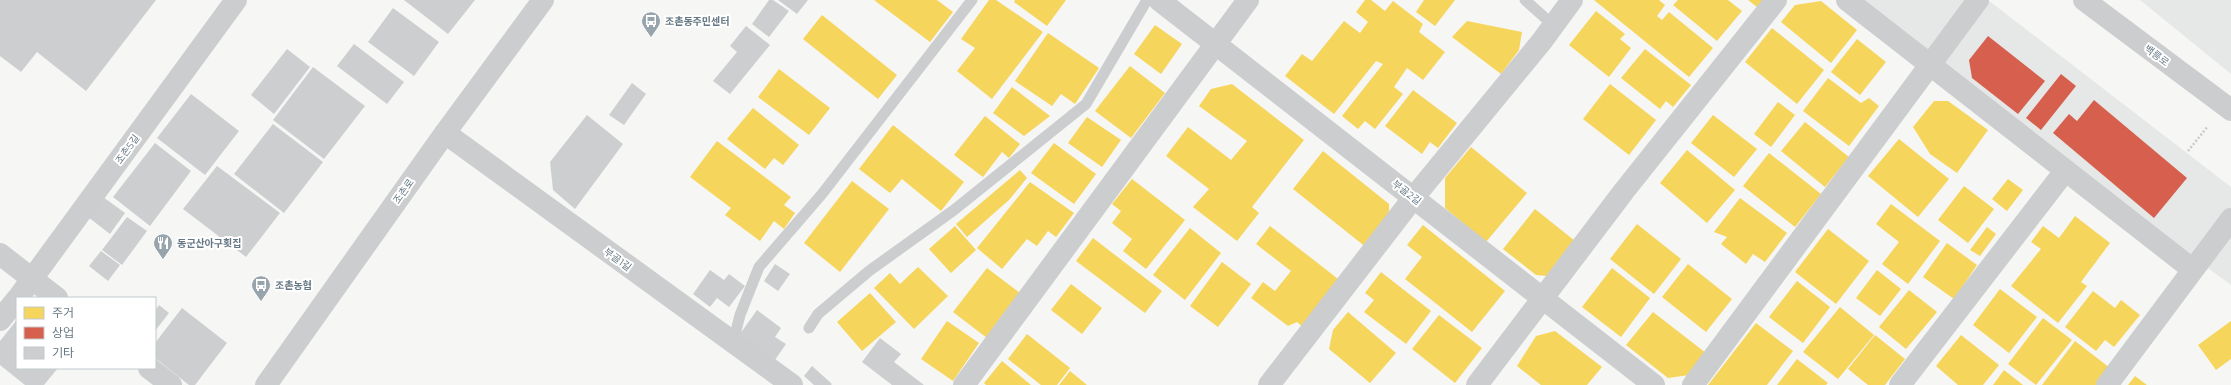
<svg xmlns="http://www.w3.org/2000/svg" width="2231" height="385" font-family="Montserrat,'Noto Sans KR',sans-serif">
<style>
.built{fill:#e6e7e7}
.homes{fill:#f6d55c}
.shops{fill:#d6604d}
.building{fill:#cdcecf}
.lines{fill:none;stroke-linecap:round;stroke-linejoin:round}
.path{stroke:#c9caca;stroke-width:2.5;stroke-dasharray:2 2;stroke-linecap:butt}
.service{stroke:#cccdce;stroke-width:11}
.minor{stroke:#cccdce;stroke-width:22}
.tertiary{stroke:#cccdce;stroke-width:22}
.labels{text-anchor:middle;stroke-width:4;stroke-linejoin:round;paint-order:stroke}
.poi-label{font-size:10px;font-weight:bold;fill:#667884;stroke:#fff;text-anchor:start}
.street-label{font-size:10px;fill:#667884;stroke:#fff}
</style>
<rect width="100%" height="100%" fill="#f6f6f5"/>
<path class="built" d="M1865,0H1988L2231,187V285L2182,249Z
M2140,0H2231V74Z"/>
<path class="homes" d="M874,0H937L953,12L930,42Z
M989,0H996L1043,32L992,99L957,71L975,48L961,39Z
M1015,0H1066L1047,26L1014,2Z
M1365,0H1371L1385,11L1393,1L1423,24L1419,32L1445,52L1423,80L1407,68L1394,87L1403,94L1375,129L1365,121L1358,129L1342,116L1383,64L1376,61L1334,114L1285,76L1302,54L1312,61L1344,21L1360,33L1368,22L1356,12Z
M1424,0H1455L1435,26L1416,12Z
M1594,0H1659L1665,5L1657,16L1662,20L1669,12L1713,48L1689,77Z
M1678,0H1728L1742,11L1717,41L1673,5Z
M1748,0H1763L1757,7Z
M1821,1L1857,30L1831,63L1781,22L1795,5Z
M1596,11L1625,34L1620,39L1631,48L1609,77L1569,45Z
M822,15L897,75L878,99L803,39Z
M1467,21L1522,32L1519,50L1501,74L1452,37Z
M1155,25L1182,44L1161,74L1134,54Z
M1772,28L1824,70L1797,104L1745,62Z
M1048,33L1099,68L1075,104L1061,94L1052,106L1015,81Z
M1857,39L1886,62L1860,95L1831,72Z
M1645,49L1691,85L1673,107L1666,101L1660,109L1621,78Z
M1130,66L1165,93L1131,138L1095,111Z
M779,69L830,108L809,135L758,97Z
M1828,78L1861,103L1869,98L1879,106L1849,146L1803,111Z
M1232,84L1304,140L1252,207L1259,213L1237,241L1193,207L1209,189L1166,156L1188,127L1231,160L1247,141L1199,106L1211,89Z
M1610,84L1656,120L1629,155L1583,119Z
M1012,87L1050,116L1024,136L993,113Z
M1413,90L1457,123L1438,148L1430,142L1422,154L1385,126Z
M1934,101H1948L1988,130L1957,173L1930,154L1913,127Z
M1778,102L1795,115L1771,147L1754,134Z
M753,108L799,145L783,165L774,158L765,169L727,139Z
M1713,115L1757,149L1734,177L1691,143Z
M985,116L1020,144L1009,158L1002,152L983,177L954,155Z
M1087,117L1121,140L1102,167L1068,143Z
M1805,122L1849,157L1825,187L1781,151Z
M893,125L964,182L941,211L902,179L890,193L859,169Z
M1899,139L1949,179L1918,217L1868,176Z
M717,141L791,197L784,205L795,213L784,229L774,221L760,241L725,215L731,208L690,177Z
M1054,143L1096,174L1074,204L1031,173Z
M1471,147L1527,193L1486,242L1445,208V178Z
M1687,150L1735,190L1707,223L1660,183Z
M1323,151L1389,204V221L1367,248L1293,189Z
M1769,153L1821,194L1795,227L1743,186Z
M1020,170L1027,178L1009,200L967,237L956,224Z
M1132,179L1185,220L1146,269L1123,251L1132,239L1112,223L1121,211L1112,204Z
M2008,179L2023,190L2007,211L1992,199Z
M852,181L889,209L840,272L804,243Z
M1030,182L1074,213L1056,237L1048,231L1037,246L1027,239L1002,269L977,248Z
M1964,186L1994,209L1968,243L1938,220Z
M1740,198L1787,233L1765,262L1753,254L1746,264L1721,244L1727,237L1714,232Z
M1891,204L1940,241L1908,284L1882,264L1899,242L1876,224Z
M1535,209L1575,241L1547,276L1536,275L1503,249Z
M2075,216L2110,243L2081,282L2087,286L2058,323L2011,286L2041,249L2031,242L2043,226L2059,238Z
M1637,224L1681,259L1654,294L1610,259Z
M1423,225L1505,291L1472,332L1405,279L1422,257L1407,245Z
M955,226L976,250L951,273L929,249Z
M1270,226L1342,282L1305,329L1297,322L1288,326L1251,298L1263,282L1275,291L1291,271L1256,244Z
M1987,227L1996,234L1980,256L1970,250Z
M1190,228L1221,253L1185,300L1153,275Z
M1828,229L1869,261L1836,304L1795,272Z
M1093,238L1162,291L1145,313L1076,261Z
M1947,243L1977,265L1954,299L1923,277Z
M1222,262L1251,284L1218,327L1190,306Z
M1688,264L1732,299L1706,332L1662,297Z
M918,267L948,296L914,329L874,288L890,273L900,284Z
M987,268L1020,293L987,338L953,312Z
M1612,268L1650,298L1621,337L1582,307Z
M1877,270L1901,289L1880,316L1856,298Z
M1381,272L1431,311L1406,344L1364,312L1374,300L1365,293Z
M1797,281L1830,307L1803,343L1769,317Z
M1071,284L1102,308L1082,334L1051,310Z
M2000,289L2037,317L2009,353L1973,325Z
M1909,290L1937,312L1906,349L1879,327Z
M2093,291L2115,308L2121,300L2140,315L2114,347L2105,340L2096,351L2065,327Z
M870,293L896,322L862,351L837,322Z
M1840,307L1874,335L1838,379L1803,352Z
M1348,312L1396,353L1370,383L1329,349L1333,330Z
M1653,312L1706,353L1689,375L1668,378L1626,345Z
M1439,315L1482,348L1455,383L1412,349Z
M2043,318L2072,340L2036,385L2008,364Z
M947,321L979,343L953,381L921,359Z
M2231,321V359L2216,370L2198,345Z
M1756,323L1793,351L1767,385H1708Z
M1555,331L1602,367L1587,385H1541L1517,366L1536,336Z
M1027,334L1070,368L1057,385H1041L1008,359Z
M1875,335L1905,359L1885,385H1868L1848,369Z
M1961,335L1999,365L1983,385H1958L1936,366Z
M2075,341L2110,368L2097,385H2042Z
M1797,359L1828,383L1826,385H1777Z
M1002,361L1031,385H986L984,383Z
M2004,370L2023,385H1993Z
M1070,371L1087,385H1059Z
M2135,376L2147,385H2128Z"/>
<path class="shops" d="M1988,36L2045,81L2018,114L1972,78L1969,60Z
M2061,74L2076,86L2041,130L2026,118Z
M2094,100L2187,178L2154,218L2053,133L2069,114L2077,121Z"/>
<path class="building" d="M0,0H156L86,91L37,52L21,72L0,56Z
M404,0H475L448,34Z
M769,0H773L789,11L769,37L752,24Z
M778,0H808L797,14Z
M393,8L439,42L414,76L368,42Z
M746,26L770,45L730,94L713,81L737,52L730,46Z
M354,44L404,82L387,104L337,66Z
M287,49L310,67L274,114L251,95Z
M313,67L365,106L324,159L273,120Z
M632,83L646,94L624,125L609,115Z
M191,94L239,131L205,175L157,138Z
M587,115L623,144L575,209L553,190L550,162Z
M273,124L323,162L284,213L234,174Z
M155,143L191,171L150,226L113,197Z
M217,166L280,213L246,257L183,209Z
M99,194L125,213L110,234L84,214Z
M127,217L147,231L122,265L102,250Z
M101,251L120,265L108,281L89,266Z
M775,264L790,274L778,291L764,281Z
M710,270L724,280L729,274L745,286L729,307L717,298L710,307L693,294Z
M159,305L169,313L155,331V311Z
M182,308L227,343L195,385H189L155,358V343Z
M757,310L781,328L775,337L786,344L775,360L740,334Z
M16,321L17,368H58L44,385H25L0,365V341Z
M880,338L901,354L894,362L924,385H892L862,362Z
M812,366L832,384L831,385H814L804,376Z"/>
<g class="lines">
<path class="path" d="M2188,151L2208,126"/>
<path class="service" d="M1525,0L1553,25
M809,328L818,314L869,271L954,210L1086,104L1147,0
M733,343L740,315L759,267L822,194L972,0"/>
<path class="minor" d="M1159,0L1654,385
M1847,0L2192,269
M445,133L792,385
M0,254L57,298
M18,298L236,0
M0,320L17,299
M149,368L171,385
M964,385L1248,0
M1269,385L1414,197L1542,41L1572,0
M1477,385L1624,191L1776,0
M1693,385L1978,0
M1900,385L2065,171
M2107,385L2231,219"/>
<path class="tertiary" d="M2084,0L2231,110
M266,385L445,133L543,0"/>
</g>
<defs>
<g id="bus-pin" transform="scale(1)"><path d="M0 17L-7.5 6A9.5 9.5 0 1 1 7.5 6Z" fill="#98a4ac" stroke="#fff"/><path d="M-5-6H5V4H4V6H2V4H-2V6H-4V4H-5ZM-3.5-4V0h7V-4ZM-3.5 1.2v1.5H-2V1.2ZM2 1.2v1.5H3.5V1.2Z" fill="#fff"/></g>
<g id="restaurant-pin" transform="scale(1)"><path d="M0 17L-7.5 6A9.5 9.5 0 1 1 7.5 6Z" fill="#98a4ac" stroke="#fff"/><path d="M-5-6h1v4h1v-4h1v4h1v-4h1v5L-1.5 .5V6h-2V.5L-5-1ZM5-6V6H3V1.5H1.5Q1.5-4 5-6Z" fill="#fff"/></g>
</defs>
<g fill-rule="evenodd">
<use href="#bus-pin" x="651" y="21"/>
<use href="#restaurant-pin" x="163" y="243"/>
<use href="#bus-pin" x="261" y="285"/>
</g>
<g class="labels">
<g class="poi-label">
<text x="665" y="25">조촌동주민센터</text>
<text x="177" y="247">동군산아구횟집</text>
<text x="275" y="289">조촌농협</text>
</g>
<g class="street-label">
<text transform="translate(2157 55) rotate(37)" y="4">백릉로</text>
<text transform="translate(127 149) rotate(-54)" y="4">조촌5길</text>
<text transform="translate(403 191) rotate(-55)" y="4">조촌로</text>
<text transform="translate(1407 192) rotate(38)" y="4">부골2길</text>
<text transform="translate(618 259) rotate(36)" y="4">부골1길</text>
</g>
</g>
<rect x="16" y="297" width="140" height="72" fill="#ffffff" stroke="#c2c9ce"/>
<rect x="24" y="307" width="20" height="12" fill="#f6d55c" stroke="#c2c9ce"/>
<text x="52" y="317" font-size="12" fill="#667884">주거</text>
<rect x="24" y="327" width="20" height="12" fill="#d6604d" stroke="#c2c9ce"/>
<text x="52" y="337" font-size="12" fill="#667884">상업</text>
<rect x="24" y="347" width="20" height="12" fill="#cdcecf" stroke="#c2c9ce"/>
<text x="52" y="357" font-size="12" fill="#667884">기타</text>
</svg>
